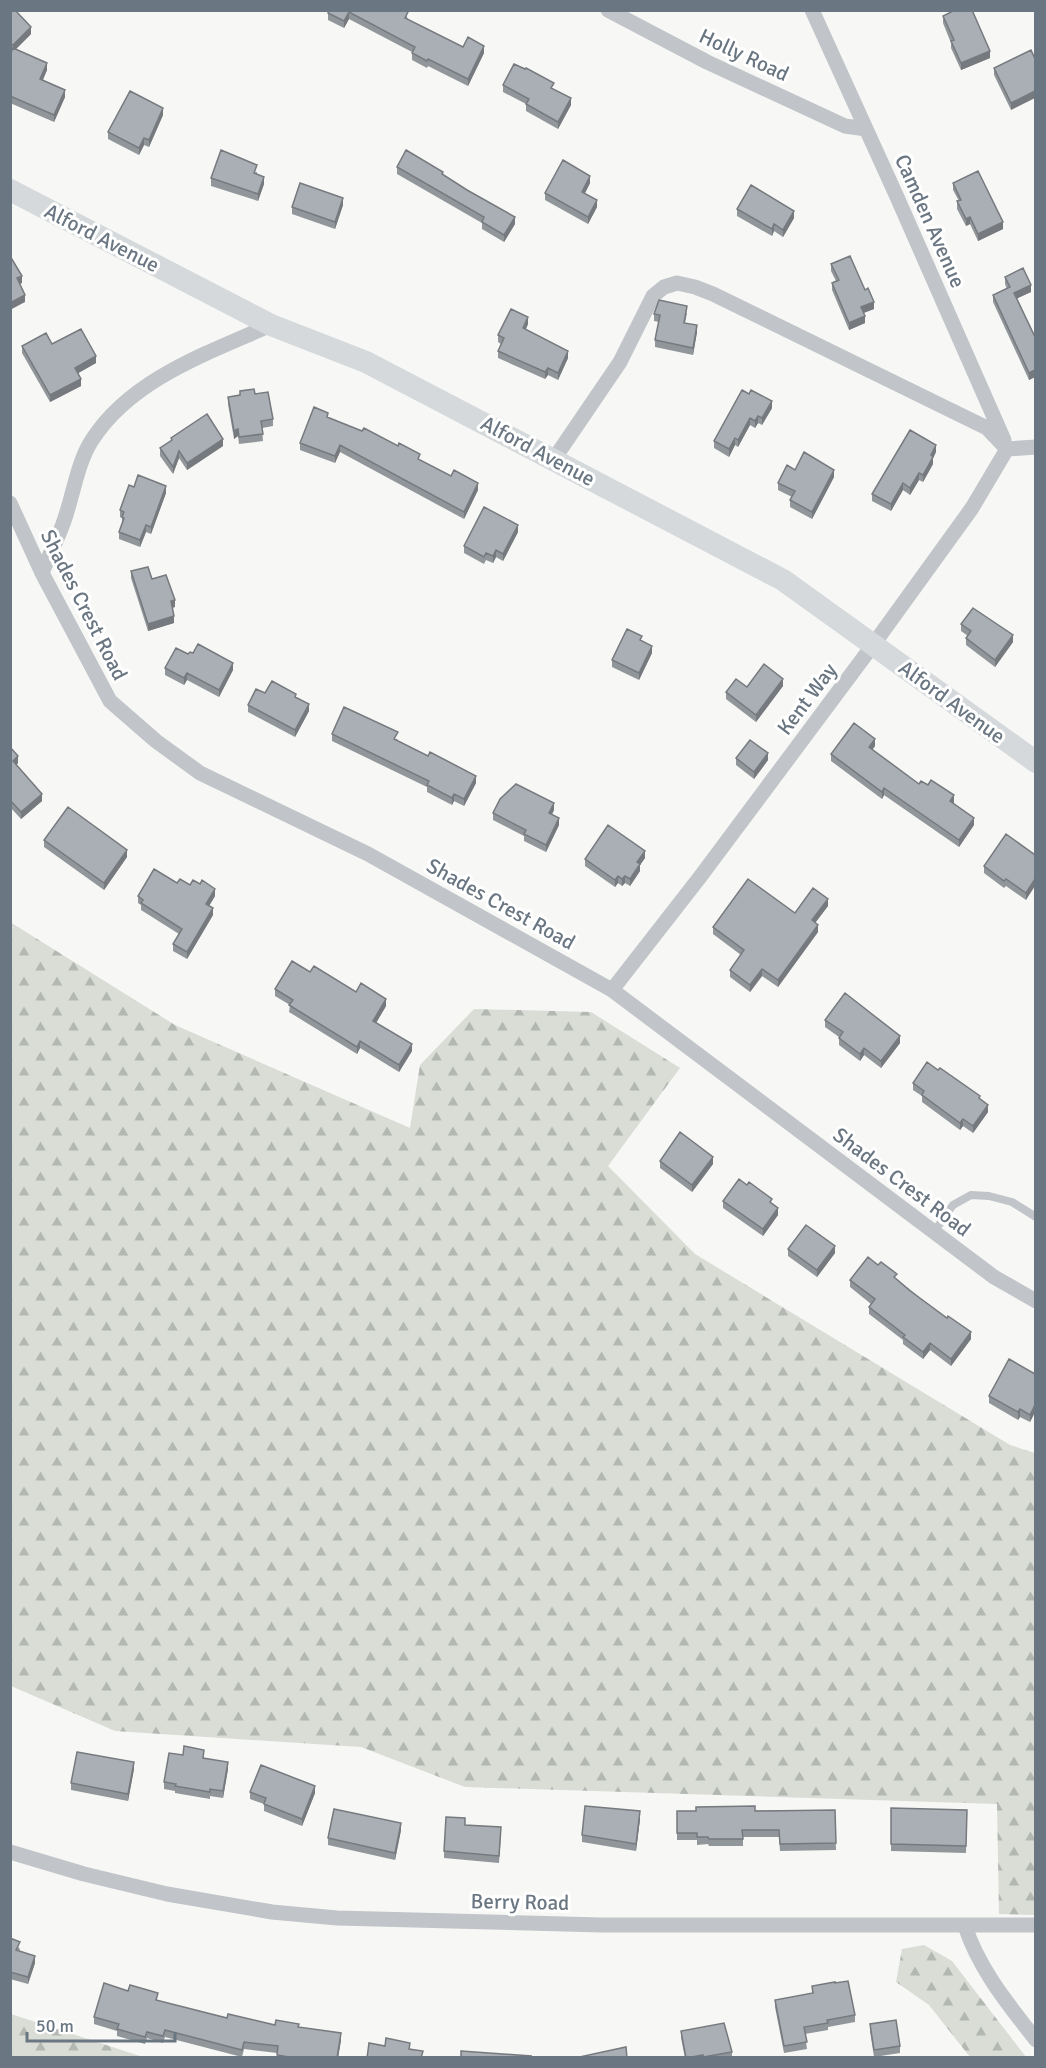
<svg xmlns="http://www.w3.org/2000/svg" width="1046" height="2068" font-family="Signika,sans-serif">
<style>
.forest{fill:url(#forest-firs)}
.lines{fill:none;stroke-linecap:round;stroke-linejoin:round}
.lane{stroke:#c1c4c8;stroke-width:8}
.street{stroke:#c1c4c8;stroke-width:15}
.secondary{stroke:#d5d9dc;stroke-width:22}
.wall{fill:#91969b}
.shaded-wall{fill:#767a7e}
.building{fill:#a9afb4;stroke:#767a7e;stroke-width:1.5}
.labels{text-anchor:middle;stroke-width:6;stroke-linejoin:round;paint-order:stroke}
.street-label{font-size:21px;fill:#6a7682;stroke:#fff}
</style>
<defs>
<pattern id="forest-firs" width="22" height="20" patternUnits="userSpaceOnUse" patternTransform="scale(1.5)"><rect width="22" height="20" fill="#d9ddd6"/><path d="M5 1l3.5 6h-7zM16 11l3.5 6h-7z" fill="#b4b8b3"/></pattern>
</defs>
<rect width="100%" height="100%" fill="#f7f7f5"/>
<path class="forest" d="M10,922L175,1025L410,1128L420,1065L474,1009L591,1012L680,1068L608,1166L695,1254L1010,1445L1035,1453V1915L999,1914L997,1804L465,1787L361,1747L115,1731L11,1686Z
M924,1945L952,1961L1026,2057H970L929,2005L896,1982L902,1949Z
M10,2014H11L143,2057H11Z"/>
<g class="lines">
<path class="lane" d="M934,1232L953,1205L971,1195L989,1196L1012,1202L1036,1217"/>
<path class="street" d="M608,10L707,62L845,126L866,129
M812,10L897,197L1004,440
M1007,449L1036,447
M554,459L620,362L653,296L664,287L677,283L695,287L713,294L987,428L1007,449
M10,503L42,573L110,701L156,741L200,773L368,854L612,990L994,1277L1036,1301
M42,573C49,555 59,537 65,518C73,495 78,461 92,440C131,379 208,353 271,325
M612,990L700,877L873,645L972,508L1007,449
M10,1852L84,1874L167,1894L272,1912L337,1918L601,1925H1036
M965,1926C979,1969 1008,2004 1036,2040"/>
<path class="secondary" d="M10,190L271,325L366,362L783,580L1036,762"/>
</g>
<path class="wall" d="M405,10L408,20L463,47L484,53L468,86L428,66L427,68L412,60V52L349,19L344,28L328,20V13Z
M10,11L31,34L16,49L47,70L43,80L65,97L54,122L10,103V55L12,51L10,50Z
M943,16L990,58L961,70L951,48V43L943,23Z
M1031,50L1011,110L994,75V68Z
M503,85L554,89L571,105L558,129L526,111V104L503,92Z
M163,115L149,147L144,145L139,155L108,139V132Z
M397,167L443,175L515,224L504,242L482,229V223L397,174Z
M257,172V174L264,184L258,201L211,186V178Z
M590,183L585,193L597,207L588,224L545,200V193Z
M953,183L1003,229L978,241L970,224L966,226L957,209V201H959L953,190Z
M343,205L335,229L292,214V207Z
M737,209L794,218L783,237L774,231L772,236L737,216Z
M831,264L874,309L863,313L865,323L849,330L832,290V283L836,281L831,271Z
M1005,277L1031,292L1017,298L1035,337V377L1029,380L993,302V295L1007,289L1005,284Z
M687,313L685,323L697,332L693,355L655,347V340L659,322L654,321V314Z
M528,324L526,329L568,358L558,380L548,375L545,379L498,358V351L501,344L498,342V335Z
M52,344L96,363L78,373L81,386L50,402L22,353V346Z
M742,390L772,408L762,425L758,423L755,428L750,425L738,447L735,445L729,457L714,448V441Z
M255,394L273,419V426L262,428L263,441L239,444L238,436L234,439L228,404V397L240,395Z
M328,418L420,460L478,490L464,519L340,452L335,463L300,450V443Z
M171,438L223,446L187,470L179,458L173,474L160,456V448L171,441Z
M936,452L933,458V464L923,482L919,480L910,495L903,490L891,511L872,501V494Z
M795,470L834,477L812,519L790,507V500L792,497L778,490V483Z
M134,487L166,493L151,534L146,532L140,547L119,539V532L122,524V518L120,517V510Z
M518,532L503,561L496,557L493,563L486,560L484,564L464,553V546Z
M131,571L152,579L175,607L172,608L174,623L148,631L131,578Z
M961,624L1013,642L995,667L966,645V638L968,636L961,631Z
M642,641L652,653L639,680L612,667V660Z
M188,654L233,670L219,697L187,680L184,685L165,675V668Z
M783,686L756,722L726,699V692L747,687Z
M265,693L296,698L309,711L295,737L248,712V705Z
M332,734L398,739L397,740L476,783L464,806L454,801L452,805L427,792V787L332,741Z
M875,746L872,750L919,784L928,785L954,802L953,804L974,825L959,847L884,795L882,799L831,761V754Z
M10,747L18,763L16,765L42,801L21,819L10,807Z
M736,758L768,760L754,779L736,765Z
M554,810L552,814L559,825L546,852L524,841V836L493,820V813Z
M44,840L127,857L104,890L44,847Z
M1035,855L1026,900L1006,886L1004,888L984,873V866Z
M645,858L640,865V871L630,886L625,883L622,886L618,883L615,887L585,866V859Z
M177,883L190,885L215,896L209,906L213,915L187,959L173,951V944L179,934L141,910V905L138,903V896Z
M828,906L815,923L818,932L778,987L762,976L750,992L730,977V970L741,955L713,934V927L795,913Z
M310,972L386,1006L376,1023L412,1051L399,1072L360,1048L357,1054L289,1012L290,1005L275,996V989Z
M825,1020L900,1043L881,1068L864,1055L860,1061L839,1045V1037L825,1027Z
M913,1083L980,1099L988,1112L973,1133L963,1126L960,1130L922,1102V1096L913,1090Z
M660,1161L713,1164L692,1192L660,1168Z
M723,1201L772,1204L778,1215L763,1236L723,1208Z
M788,1249L835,1253L817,1277L788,1256Z
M897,1279L971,1339L951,1366L930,1350L923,1359L903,1344V1340L869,1314V1307L871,1304L850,1287V1280Z
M1035,1374V1415L1034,1414L1030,1422L1020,1417L1018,1420L989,1403V1396Z
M204,1758L228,1769L223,1798L210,1796V1799L175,1793V1791L164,1789V1782Z
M134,1769L128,1801L71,1790V1783Z
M250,1792L315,1793L302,1826L264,1811V1804L250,1799Z
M891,1808L967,1810L966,1853L891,1851Z
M835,1810L836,1850L780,1851L779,1837H743V1846H709L708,1844L697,1845V1840H677V1811Z
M640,1819L636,1851L582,1842V1835Z
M465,1825L501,1834L499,1863L444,1858V1851Z
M401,1830L395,1860L328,1845V1838Z
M10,1938L20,1949L19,1951L35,1963L28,1984L10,1979Z
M835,1983L855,2015V2022L828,2027V2030L805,2034L807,2049L784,2053L775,2007V2000L812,1993V1986Z
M128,1991L158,2001L227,2018L275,2025L299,2027L341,2040L338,2058H277V2053L244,2049L242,2057L165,2037L163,2043L147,2038L145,2044L117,2036V2031L94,2024V2017Z
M870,2024L900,2046V2053L874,2057L870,2031Z
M681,2031L732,2052V2058H685L681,2038Z"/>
<path class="shaded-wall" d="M349,12V19L344,28V21Z
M31,27V34L13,52V45Z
M484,46V53L468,86V79Z
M990,51V58L961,70V63Z
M47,63V70L40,86V79Z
M65,90V97L54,122V115Z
M1035,91V98L1011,110V103Z
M571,98V105L558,129V122Z
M163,108V115L149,147V140Z
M144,138V145L139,155V148Z
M590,176V183L582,199V192Z
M264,177V184L258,201V194Z
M343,198V205L335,229V222Z
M597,200V207L588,224V217Z
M794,211V218L783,237V230Z
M515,217V224L504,242V235Z
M970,217V224L966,226V219Z
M1003,222V229L978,241V234Z
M774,224V231L772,236V229Z
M22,276V283L17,286V278Z
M1031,285V292L1014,300V293Z
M25,295V302L10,310V303Z
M874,302V309L861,314V307Z
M865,316V323L849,330V323Z
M528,317V324L523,335V328Z
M697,325V332L693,355V348Z
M568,351V358L558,380V373Z
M96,356V363L75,375V368Z
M548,368V375L545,379V372Z
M1035,370V377L1029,380V373Z
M81,379V386L50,402V395Z
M772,401V408L762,425V418Z
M758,416V423L755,428V421Z
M750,418V425L738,447V440Z
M238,429V436L234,439V431Z
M735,438V445L729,457V449Z
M223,439V446L187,470V463Z
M340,445V452L335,463V456Z
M936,445V452L933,458V464L923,482V475L931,455Z
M179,451V458L173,474V467Z
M834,470V477L812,519V512Z
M919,473V480L910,495V488Z
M478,483V490L464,519V512Z
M903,483V490L891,511V504Z
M166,486V493L151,534V527Z
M146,525V532L140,547V540Z
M518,525V532L503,561V554Z
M496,550V557L493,563V556Z
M175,600V607L171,608V601Z
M174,616V623L148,631V624Z
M1013,635V642L995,667V660Z
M652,646V653L639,680V673Z
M233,663V670L219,697V690Z
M187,673V680L184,685V678Z
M783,679V686L756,722V715Z
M309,704V711L295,737V730Z
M875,739V746L869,754V747Z
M768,753V760L754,779V772Z
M18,756V763L13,768V761Z
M476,776V783L464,806V799Z
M884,788V795L882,799V792Z
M42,794V801L21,819V812Z
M454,794V801L452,805V798Z
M954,795V802L950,808V801Z
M554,803V810L549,820V813Z
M559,818V825L546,852V845Z
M974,818V825L959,847V840Z
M127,850V857L104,890V883Z
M645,851V858L640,865V871L630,886V879L637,862Z
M618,876V883L615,887V880Z
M625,876V883L622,886V879Z
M1035,879V886L1026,900V893Z
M215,889V896L206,911V904Z
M828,899V906L812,927V920Z
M213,908V915L187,959V952Z
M818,925V932L778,987V980Z
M762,969V976L750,992V985Z
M386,999V1006L373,1028V1021Z
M900,1036V1043L881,1068V1061Z
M360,1041V1048L357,1054V1047Z
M412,1044V1051L399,1072V1065Z
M864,1048V1055L860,1061V1054Z
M988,1105V1112L973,1133V1126Z
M963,1119V1126L960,1130V1123Z
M713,1157V1164L692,1192V1185Z
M778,1208V1215L763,1236V1229Z
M835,1246V1253L817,1277V1270Z
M971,1332V1339L951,1366V1359Z
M930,1343V1350L923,1359V1352Z
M1034,1407V1414L1030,1422V1415Z
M1020,1409V1417L1018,1420V1412Z
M134,1762V1769L128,1801V1794Z
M228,1762V1769L223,1798V1791Z
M315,1786V1793L302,1826V1819Z
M640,1811V1819L636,1851V1844Z
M401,1823V1830L395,1860V1853Z
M35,1956V1963L28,1984V1977Z
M341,2033V2040L338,2058H337Z"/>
<path class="building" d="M15,10L31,27L13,45L10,43V11Z
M329,10H405L408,12L405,18L463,47L468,37L484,46L468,79L428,59L427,61L412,53L415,47L349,12L344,21L328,13Z
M955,10H972L990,51L961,63L951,41L954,40L943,16Z
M13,48L47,63L40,79L65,90L54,115L10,96V55Z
M1031,50L1035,59V91L1011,103L994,68Z
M514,64L525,69L526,68L554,83L551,88L571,98L558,122L526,104L529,99L503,85Z
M130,91L163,108L149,140L144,138L139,148L108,132Z
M221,150L257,165L254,173L264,177L258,194L211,178Z
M406,150L443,172L442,174L467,190L515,217L504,235L482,222L484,217L397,167Z
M563,160L590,176L582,192L597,200L588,217L545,193Z
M978,171L1003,222L978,234L970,217L966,219L957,201L961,200L953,183Z
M300,183L343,198L335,222L292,207Z
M751,185L794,211L783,230L774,224L772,229L737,209Z
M10,256L22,276L17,278L25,295L10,303Z
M850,256L865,290L868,288L874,302L861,307L865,316L849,323L832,283L839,280L831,264Z
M1023,268L1031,285L1014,293L1035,337V370L1029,373L993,295L1010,287L1005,277Z
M659,300L687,306L684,323L697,325L693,348L655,340L660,315L654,314Z
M511,309L528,317L523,328L568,351L558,373L548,368L545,372L498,351L504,338L498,335Z
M81,329L96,356L75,368L81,379L50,395L22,346L46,333L52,344Z
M254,389L255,394L268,392L273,419L261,421L263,434L239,437L238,429L234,431L228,397L240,395V391Z
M742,390L749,394L751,390L772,401L762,418L758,416L755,421L750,418L738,440L735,438L729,449L714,441Z
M314,407L328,413L327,417L362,431L364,428L398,446L399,443L420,454L418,459L451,476L454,470L478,483L464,512L340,445L335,456L300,443Z
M207,414L223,439L187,463L179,451L173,467L160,448L172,440L171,438Z
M910,430L936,445L931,455L933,457L923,475L919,473L910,488L903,483L891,504L872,494Z
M804,452L834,470L812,512L790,500L795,491L778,483L787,465L795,470Z
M138,475L166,486L151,527L146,525L140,540L119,532L124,518L122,517L124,512L120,510L129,485L134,487Z
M484,507L518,525L503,554L496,550L493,556L486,553L484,557L464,546Z
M148,567L152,579L166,575L175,600L171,601L174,616L148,624L131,571Z
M973,608L1013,635L995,660L966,638L971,631L961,624Z
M627,629L642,636L640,640L652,646L639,673L612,660Z
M198,644L233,663L219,690L187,673L184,678L165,668L176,648L188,654L190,652L193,653Z
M764,664L783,679L756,715L726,692L736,679L747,687Z
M272,681L296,694L295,697L309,704L295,730L248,705L256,689L265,693Z
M344,707L398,732L394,739L428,756L430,752L476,776L464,799L454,794L452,798L427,785L429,781L332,734Z
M854,723L875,739L869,747L919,784L921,781L928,785L931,780L954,795L950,801L974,818L959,840L884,788L882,792L831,754Z
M750,740L768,753L754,772L736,758Z
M10,747L18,756L13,761L42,794L21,812L10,800Z
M516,784L554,803L549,813L559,818L546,845L524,834L526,830L493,813L500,799Z
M68,807L127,850L104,883L44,840Z
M608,825L645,851L637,862L640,864L630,879L625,876L622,879L618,876L615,880L585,859Z
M1006,834L1035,855V879L1026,893L1006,879L1004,881L984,866Z
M154,869L177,883L180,879L190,885L193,880L200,884L202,880L215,889L206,904L213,908L187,952L173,944L182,929L141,903L143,900L138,896Z
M748,879L795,913L813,888L828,899L812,920L818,925L778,980L762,969L750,985L730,970L744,950L713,927Z
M292,961L310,972L314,966L356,992L361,983L386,999L373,1021L412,1044L399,1065L360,1041L357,1047L289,1005L293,1000L275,989Z
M845,993L900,1036L881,1061L864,1048L860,1054L839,1038L843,1032L825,1020Z
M927,1062L938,1070L940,1068L980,1096L979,1098L988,1105L973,1126L963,1119L960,1123L922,1095L924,1091L913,1083Z
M680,1132L713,1157L692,1185L660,1161Z
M739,1179L747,1185L749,1182L772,1199L770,1202L778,1208L763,1229L723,1201Z
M806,1225L835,1246L817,1270L788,1249Z
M868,1257L878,1265L881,1262L897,1274L894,1277L909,1290L947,1318L948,1316L971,1332L951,1359L930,1343L923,1352L903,1337L905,1335L869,1307L875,1299L850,1280Z
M1009,1359L1035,1374V1408L1034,1407L1030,1415L1020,1409L1018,1412L989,1396Z
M184,1746L204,1750L203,1758L228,1762L223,1791L210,1789V1792L175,1786L176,1784L164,1782L169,1753L183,1755Z
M77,1752L134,1762L128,1794L71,1783Z
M261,1765L315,1786L302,1819L264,1804L266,1798L250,1792Z
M585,1806L640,1811L636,1844L582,1835Z
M755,1806V1811L835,1810L836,1843L780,1844L779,1830H742L743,1839H709L708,1837H697V1833H677V1811H696V1807Z
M891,1808L967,1810L966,1846L891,1844Z
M334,1809L401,1823L395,1853L328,1838Z
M446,1817L465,1818V1825L501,1827L499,1856L444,1851Z
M10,1938L20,1942L16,1950L35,1956L28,1977L10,1972Z
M848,1981L855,2015L827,2020L828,2023L804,2027L807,2042L784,2046L775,2000L813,1993L812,1986L835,1982V1983Z
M104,1983L128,1991L130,1985L158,1993L156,2000L227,2018L228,2014L275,2025L276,2020L299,2024L298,2027L341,2033L337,2058H295L277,2055L278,2046L244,2042L242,2050L165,2030L163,2036L147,2032L145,2037L117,2029L119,2024L94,2017Z
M896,2020L900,2046L874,2050L870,2024Z
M724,2023L732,2052L703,2057V2055L686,2058L681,2031Z
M386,2038L410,2043L409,2049L423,2051L421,2058H367L369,2043L385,2046Z
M626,2047L627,2058H579V2057Z
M461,2051L531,2056L530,2058H461Z"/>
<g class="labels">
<g class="street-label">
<text transform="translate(744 55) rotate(25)" y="7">Holly Road</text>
<text transform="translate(930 221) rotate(66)" y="7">Camden Avenue</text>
<text transform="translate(102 238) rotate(27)" y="7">Alford Avenue</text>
<text transform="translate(538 451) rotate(28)" y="7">Alford Avenue</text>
<text transform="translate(84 605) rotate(63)" y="7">Shades Crest Road</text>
<text transform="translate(807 699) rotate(-53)" y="7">Kent Way</text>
<text transform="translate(952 702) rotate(36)" y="7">Alford Avenue</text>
<text transform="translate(501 904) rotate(29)" y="7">Shades Crest Road</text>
<text transform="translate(902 1182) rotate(37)" y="7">Shades Crest Road</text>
<text transform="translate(520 1902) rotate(1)" y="7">Berry Road</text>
</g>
</g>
<rect width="1046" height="2068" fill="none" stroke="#6a7682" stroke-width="24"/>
<path d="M27 2032v9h148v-9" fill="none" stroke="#6a7682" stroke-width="3"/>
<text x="36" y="2032" font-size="18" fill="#6a7682" stroke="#ffffff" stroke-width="4.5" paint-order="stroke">50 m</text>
</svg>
